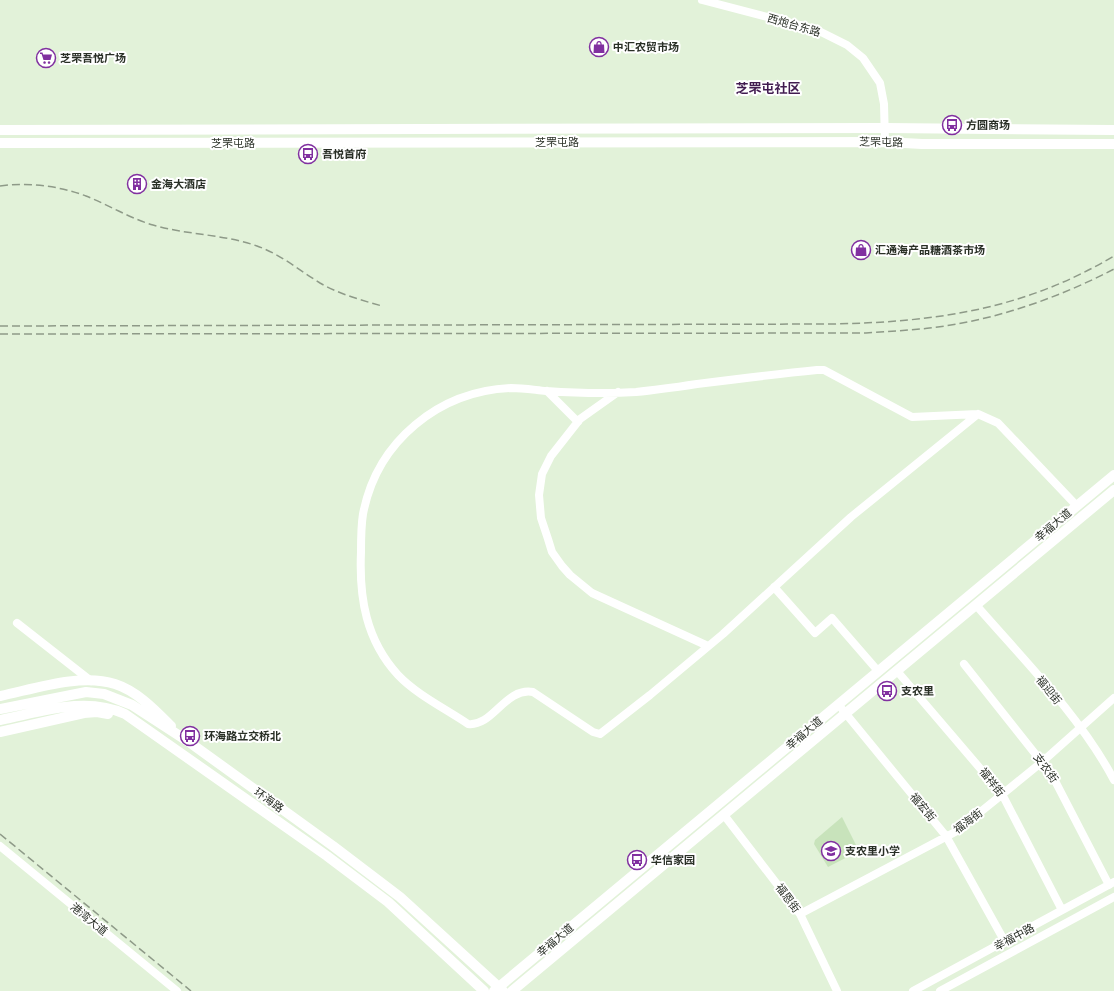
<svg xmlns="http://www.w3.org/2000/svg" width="1114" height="991" font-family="'Space Grotesk','Noto Sans SC',sans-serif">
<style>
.green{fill:#c8e3bb}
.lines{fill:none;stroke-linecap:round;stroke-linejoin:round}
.minor{stroke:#fff;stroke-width:8}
.major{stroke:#fff;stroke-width:10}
.rail{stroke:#8e9a88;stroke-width:1.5;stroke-dasharray:8 4;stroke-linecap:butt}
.labels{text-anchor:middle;stroke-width:4;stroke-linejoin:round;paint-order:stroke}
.street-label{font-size:11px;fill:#292f26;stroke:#fff}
.poi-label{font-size:11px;font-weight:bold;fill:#292f26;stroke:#fff;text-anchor:start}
.quarter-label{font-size:13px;font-weight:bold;fill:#411b50;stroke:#fff}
</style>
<rect width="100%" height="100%" fill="#e2f2d9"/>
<path class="green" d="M842,817L859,851L828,867L814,844L815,840Z"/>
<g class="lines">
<path class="minor" d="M702,0L817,30L847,45L863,58L880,83L884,104L885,142
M547,391L578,422
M618,392L580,419L551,456L542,474L539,495L541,518L548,539L552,552L562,566L570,575L592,593L708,646
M978,414L851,517L723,634L650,695L600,734L593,732L533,692C505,687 493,727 468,724C446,709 417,695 398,675C366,640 359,598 361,552C361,539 361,526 363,514C377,441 439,391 511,388C523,388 535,390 546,391C575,393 607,394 636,392C656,390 677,387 697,384C737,379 777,374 817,370H824L912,417L978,414L998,423L1076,505
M774,587L815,633L832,618L878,671
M976,605C1023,659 1080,716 1114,780
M17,623L91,681
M964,664L1052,775L1109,885
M897,671L1002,794L1062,910
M842,709L946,836L1005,942
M724,815L800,914L837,991
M0,846L177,991
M800,914L957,831L1042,762L1114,698
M913,991L1114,882
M940,991L1114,897"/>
<path class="major" d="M0,130L885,128L1114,130
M0,143L885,142L922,144H1114
M0,696C34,689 80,673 115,684C137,691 155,710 171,726
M0,709L86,692L104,694L132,705L189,742L333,846L400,897L503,991
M0,720C41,712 85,696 125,714L327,856L388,902L484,991
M0,732L84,713L97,712L108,714
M494,991L1114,475
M512,991L1114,490"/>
<path class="rail" d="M0,186C29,182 59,186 86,196C109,205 129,218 153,225C187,235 223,234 257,246C280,254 299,270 320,283C339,294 361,300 382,306
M0,326L832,324C935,322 1023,310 1114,256
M0,334L866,333C893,331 919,330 945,326C1004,317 1062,296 1114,269
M0,834L191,991"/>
</g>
<defs>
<g id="shop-ring" transform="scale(1)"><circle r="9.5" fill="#fff" stroke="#8130a0" stroke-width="1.5"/><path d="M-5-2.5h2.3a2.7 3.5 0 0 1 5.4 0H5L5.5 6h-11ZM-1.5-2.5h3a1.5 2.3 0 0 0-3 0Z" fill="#8130a0"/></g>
<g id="supermarket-ring" transform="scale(1)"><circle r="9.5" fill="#fff" stroke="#8130a0" stroke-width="1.5"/><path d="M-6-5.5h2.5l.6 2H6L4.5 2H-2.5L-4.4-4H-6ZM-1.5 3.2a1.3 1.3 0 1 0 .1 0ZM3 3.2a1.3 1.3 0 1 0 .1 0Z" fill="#8130a0"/></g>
<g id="bus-ring" transform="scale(1)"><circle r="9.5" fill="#fff" stroke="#8130a0" stroke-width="1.5"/><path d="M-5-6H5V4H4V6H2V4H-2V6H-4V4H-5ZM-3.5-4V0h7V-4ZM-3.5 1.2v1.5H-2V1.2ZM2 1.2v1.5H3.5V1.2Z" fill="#8130a0"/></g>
<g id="building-ring" transform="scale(1)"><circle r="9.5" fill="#fff" stroke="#8130a0" stroke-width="1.5"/><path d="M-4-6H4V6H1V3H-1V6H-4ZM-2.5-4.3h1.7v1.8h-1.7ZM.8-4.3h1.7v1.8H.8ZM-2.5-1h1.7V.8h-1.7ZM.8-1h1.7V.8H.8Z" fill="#8130a0"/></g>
<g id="school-ring" transform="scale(1)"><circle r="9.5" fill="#fff" stroke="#8130a0" stroke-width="1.5"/><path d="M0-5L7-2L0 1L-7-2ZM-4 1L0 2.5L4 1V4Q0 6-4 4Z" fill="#8130a0"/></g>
</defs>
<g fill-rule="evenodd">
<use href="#shop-ring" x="599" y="47"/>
<use href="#supermarket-ring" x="46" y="58"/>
<use href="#bus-ring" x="952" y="125"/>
<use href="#bus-ring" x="308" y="154"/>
<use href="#building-ring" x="137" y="184"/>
<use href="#shop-ring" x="861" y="250"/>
<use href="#bus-ring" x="887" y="691"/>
<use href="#bus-ring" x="190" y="736"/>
<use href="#school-ring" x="831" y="851"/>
<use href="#bus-ring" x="637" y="860"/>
</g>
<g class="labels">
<g class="street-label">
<text transform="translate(794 25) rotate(16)" y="4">西炮台东路</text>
<text x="557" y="146">芝罘屯路</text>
<text transform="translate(881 142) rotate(1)" y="4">芝罘屯路</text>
<text x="233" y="147">芝罘屯路</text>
<text transform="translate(1053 525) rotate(-40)" y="4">幸福大道</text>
<text transform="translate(1049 690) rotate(51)" y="4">福迎街</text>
<text transform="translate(804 733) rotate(-40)" y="4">幸福大道</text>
<text transform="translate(1046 768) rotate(54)" y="4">支农街</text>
<text transform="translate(992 782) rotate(52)" y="4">福祥街</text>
<text transform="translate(269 800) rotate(35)" y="4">环海路</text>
<text transform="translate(923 807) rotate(50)" y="4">福宏街</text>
<text transform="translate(968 821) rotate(-37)" y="4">福海街</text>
<text transform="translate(788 898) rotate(53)" y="4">福恩街</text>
<text transform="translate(89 919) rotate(39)" y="4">港湾大道</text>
<text transform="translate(1014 937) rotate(-28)" y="4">幸福中路</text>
<text transform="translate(555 940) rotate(-40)" y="4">幸福大道</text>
</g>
<g class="poi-label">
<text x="613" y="51">中汇农贸市场</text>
<text x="60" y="62">芝罘吾悦广场</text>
<text x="966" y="129">方圆商场</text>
<text x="322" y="158">吾悦首府</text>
<text x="151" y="188">金海大酒店</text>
<text x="875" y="254">汇通海产品糖酒茶市场</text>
<text x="901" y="695">支农里</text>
<text x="204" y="740">环海路立交桥北</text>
<text x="845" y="855">支农里小学</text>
<text x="651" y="864">华信家园</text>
</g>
<g class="quarter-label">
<text x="768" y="93">芝罘屯社区</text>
</g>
</g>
</svg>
